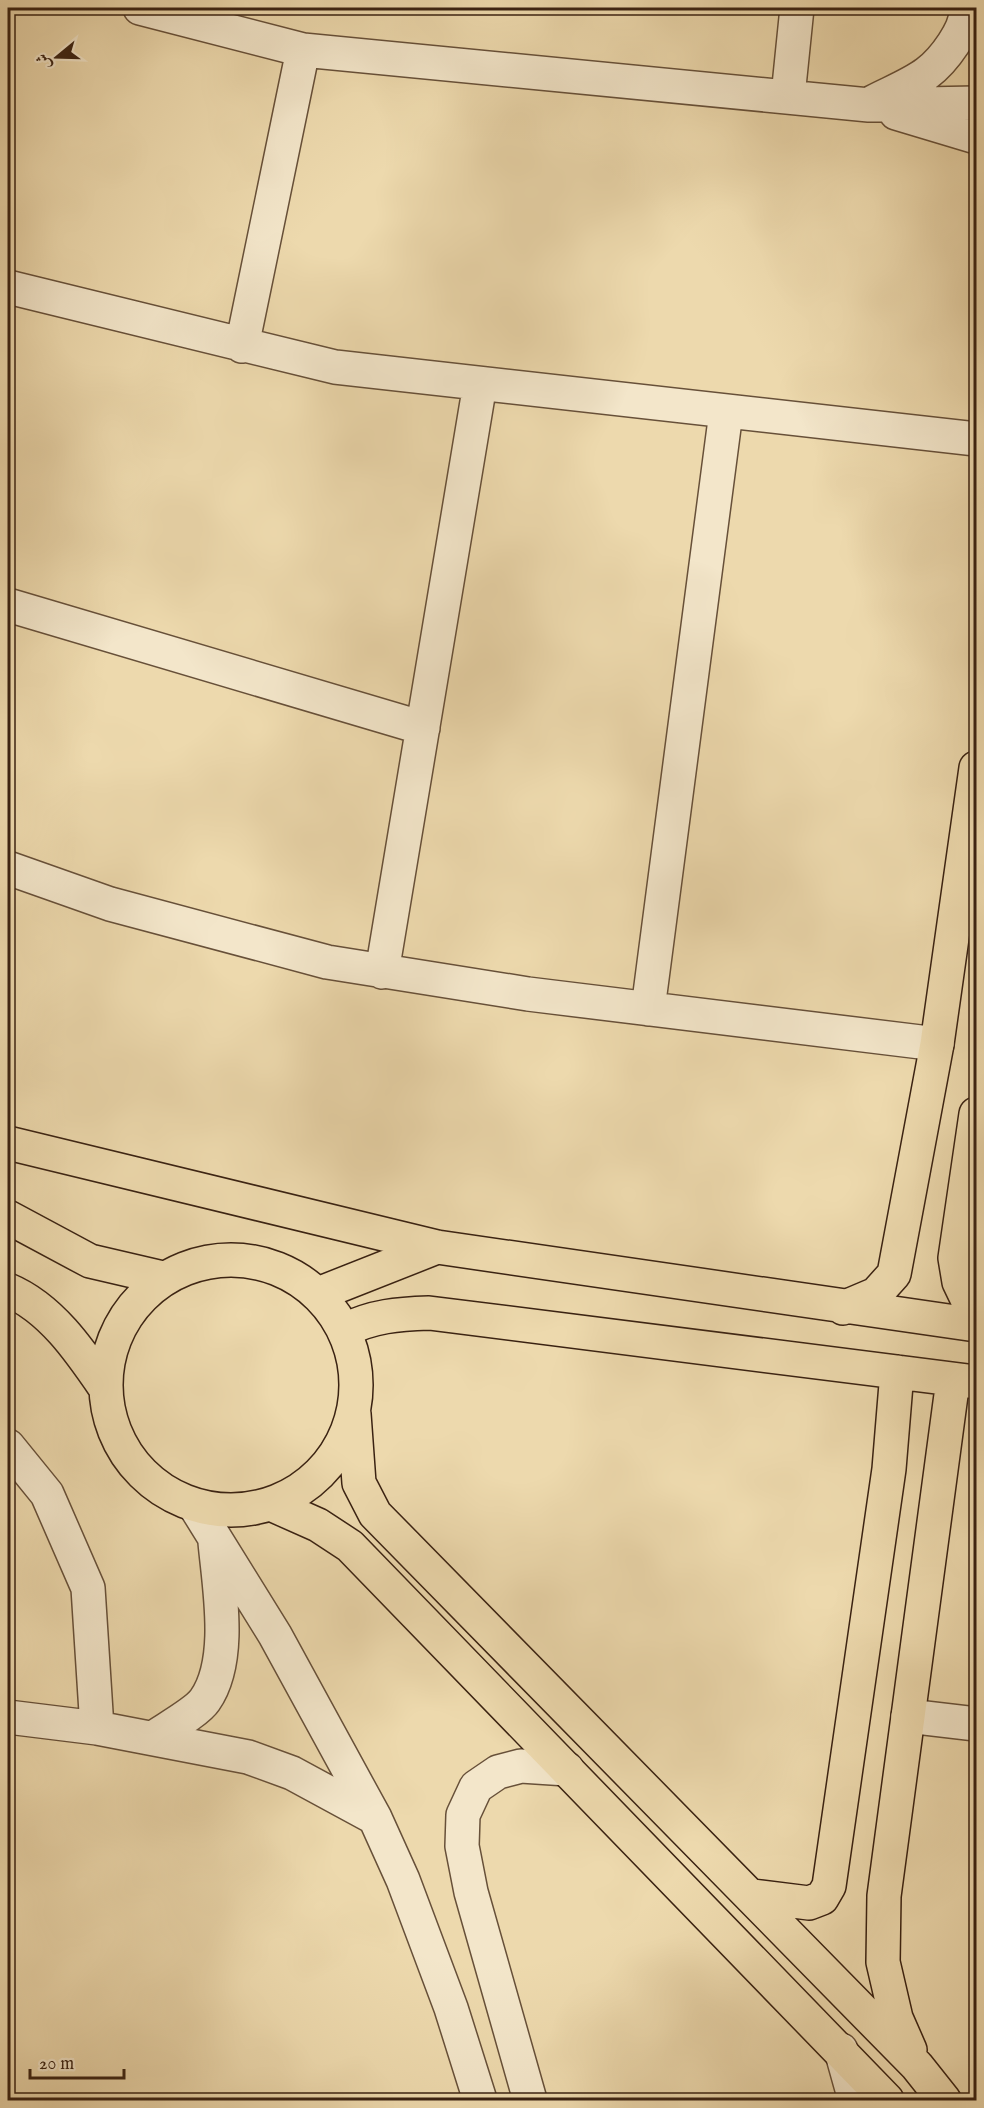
<svg xmlns="http://www.w3.org/2000/svg" width="984" height="2108" font-family="'IM FELL English',Amiri,serif">
<style>
.lines{fill:none;stroke-linecap:round;stroke-linejoin:round}
.minor-casing{stroke:#675039;stroke-width:36}
.major-casing{stroke:#3a2212;stroke-width:36}
.minor{stroke:#f3e6ca;stroke-width:33}
.major{stroke:#edd9ad;stroke-width:33}
</style>
<rect width="100%" height="100%" fill="#edd9ad"/>
<filter id="stains"><feTurbulence type="fractalNoise" baseFrequency=".00333" numOctaves="4"/><feColorMatrix values="0 0 0 0 .2 0 0 0 0 .09 0 0 0 0 .02 0 0 0 .5 -.17"/></filter>
<radialGradient id="worn" r=".72"><stop offset=".6" stop-color="#630" stop-opacity="0"/><stop offset="1" stop-color="#630" stop-opacity=".3"/></radialGradient>
<g class="lines">
<g class="minor-casing">
<path id="minor" d="M140,8L303,50L869,105L976,103
M788,96L797,8
M873,102C890,93 911,85 927,73C943,61 968,29 966,8
M896,113L976,137
M8,287L335,367L976,439
M242,346L303,50
M8,605L423,728
M8,868L110,904L327,962L528,994L937,1044
M382,972L480,384
M648,1009L726,412
M8,1446L47,1494L88,1588L97,1728
M195,1506L275,1635L375,1818L403,1880L451,2008L480,2100
M908,1716L976,1724
M8,1717L97,1728L248,1757L292,1773L375,1818
M153,1738C166,1729 197,1712 205,1700C233,1660 219,1587 215,1542
M841,2050L855,2100
M530,2100L471,1892L462,1846L463,1815L476,1787L498,1772L521,1766L567,1769"/>
</g>
<g class="major-casing">
<path id="major" d="M976,1114L955,1258L959,1282L970,1305L976,1309
M8,1143L437,1247L976,1325
M8,1217L90,1261L163,1278
M106 1385a125 125 0 1 1 250 0a125 125 0 1 1-250 0Z
M8,1290C51,1308 80,1351 106,1389
M318,1294L437,1247
M843,1308L876,1294L894,1274L937,1044L976,768
M345,1330C373,1316 398,1314 429,1313L976,1382
M354,1414L359,1483L375,1514L917,2066L944,2100
M273,1505L318,1525L350,1546L887,2100
M752,1896L809,1903L822,1898L829,1886L889,1469L897,1372
M910,2050L896,2018L883,1962L884,1896L953,1380"/>
</g>
<use href="#minor" class="minor"/>
<use href="#major" class="major"/>
</g>
<rect width="984" height="2108" fill="none" stroke="#edd9ad" stroke-width="30"/>
<rect x="9" y="9" width="966" height="2090" fill="none" stroke="#3a2212" stroke-width="3"/>
<rect x="15" y="15" width="954" height="2078" fill="none" stroke="#3a2212" stroke-width="1.5"/>
<g transform="translate(57 57) rotate(251)" stroke="#f3e6ca" stroke-width="4.5" paint-order="stroke">
<path d="M0-4.5L10 22L0 15L-10 22Z" fill="#3a2212"/>
<text y="-9" font-size="16" font-weight="bold" text-anchor="middle" fill="#3a2212">ش</text>
</g>
<path d="M30 2069v9h94v-9" fill="none" stroke="#3a2212" stroke-width="3"/>
<text x="39" y="2069" font-size="18" fill="#3a2212" stroke="#f3e6ca" stroke-width="4.5" paint-order="stroke">20 m</text>
<rect width="100%" height="100%" filter="url(#stains)"/>
<rect width="100%" height="100%" fill="url(#worn)"/>
</svg>
